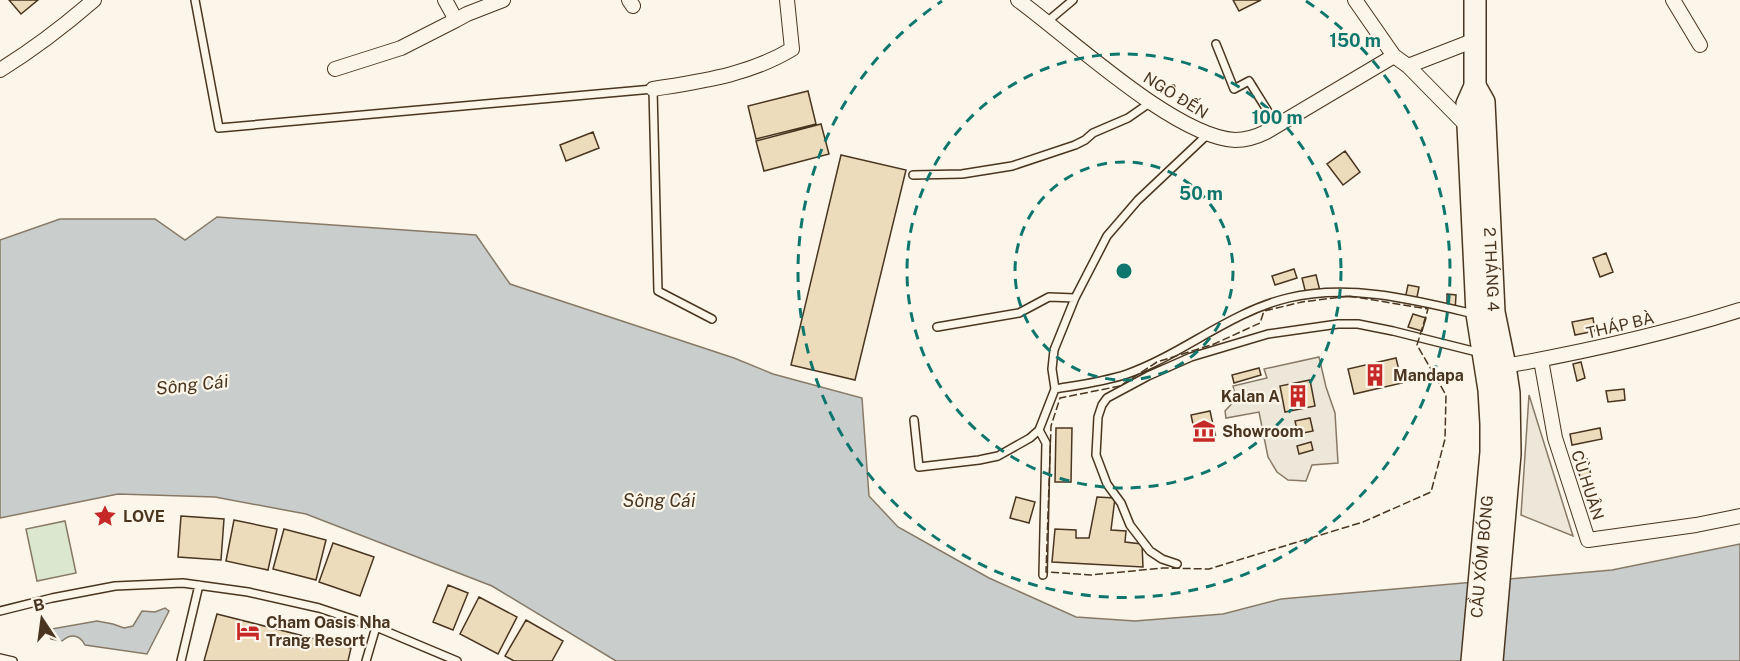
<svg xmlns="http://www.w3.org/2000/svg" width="1740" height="661" font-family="'Public Sans',sans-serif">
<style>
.green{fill:#dce7d0;stroke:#887966;stroke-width:1.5}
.parking{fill:#ede7d9;stroke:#887966;stroke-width:1.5}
.water{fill:#c9cecd;stroke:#887966;stroke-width:1.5}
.building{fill:#ecdcbc;stroke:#4a3520;stroke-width:1.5}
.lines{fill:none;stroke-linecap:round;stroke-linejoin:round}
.service-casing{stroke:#4a3520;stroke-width:10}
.minor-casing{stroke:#4a3520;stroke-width:16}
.primary-casing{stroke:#4a3520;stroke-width:24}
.service{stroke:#fbf6e9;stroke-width:7}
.minor{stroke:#fbf6e9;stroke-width:14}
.primary{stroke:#fbf6e9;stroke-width:21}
.fence{stroke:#4a3520;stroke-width:1.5;stroke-dasharray:8 3;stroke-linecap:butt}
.ring{fill:none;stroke:#0f766e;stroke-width:3;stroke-dasharray:10 8}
.labels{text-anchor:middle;stroke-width:4.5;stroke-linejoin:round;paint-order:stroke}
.street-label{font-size:16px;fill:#4a3520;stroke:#fbf6e9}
.poi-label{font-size:16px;font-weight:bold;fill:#4a3520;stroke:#fbf6e9;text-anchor:start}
.water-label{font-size:18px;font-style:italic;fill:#4a3520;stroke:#fbf6e9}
.centre{fill:#0f766e;stroke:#fbf6e9;stroke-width:3}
.ring-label{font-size:18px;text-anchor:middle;font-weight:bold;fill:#0f766e;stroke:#fbf6e9;stroke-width:4.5;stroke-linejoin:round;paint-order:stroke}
</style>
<rect width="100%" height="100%" fill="#fbf6e9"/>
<path class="green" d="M65,521L76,573L37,581L26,529Z"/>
<path class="parking" d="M1319,357L1326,387L1335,413L1338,463L1312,465L1306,481L1288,480L1277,472L1268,457L1259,412L1226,418L1225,411L1236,399L1233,386L1267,378L1264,369Z
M1529,395L1573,536L1521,515Z"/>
<path class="water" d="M217,217L476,235L510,284L734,358L773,374L862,398L869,496L898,527L989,578L1076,617L1135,621L1223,614L1281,599L1612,570L1740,544V661H616L492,586L306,514L215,497L118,494L0,518V240L60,219H155L185,240Z
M165,608L169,611L147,654L85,645C80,635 71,633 62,641L51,639L46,630L97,621L113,624L124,628L133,626L142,611L155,612Z"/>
<path class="building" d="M9,0H38L21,14Z
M1233,0H1261L1239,11Z
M808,91L816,124L756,139L748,106Z
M821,124L829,154L764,171L756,141Z
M593,132L599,148L566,161L560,145Z
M1345,151L1360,172L1343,185L1327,164Z
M841,155L906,170L855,380L791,365Z
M1606,253L1613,272L1600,277L1593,258Z
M1294,269L1297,278L1275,285L1272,276Z
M1316,275L1321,295L1307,298L1302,278Z
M1408,285L1419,287L1416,302L1405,299Z
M1447,294L1456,295L1455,312H1447Z
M1413,314L1426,318L1422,331L1408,327Z
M1593,318L1595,331L1575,335L1572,322Z
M1396,358L1402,383L1354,394L1348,369Z
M1581,362L1585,378L1577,381L1573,364Z
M1259,368L1261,375L1234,383L1232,375Z
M1310,380L1315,406L1285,412L1280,386Z
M1624,389L1625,400L1608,402L1606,391Z
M1210,411L1216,438L1197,442L1191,415Z
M1310,418L1313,431L1298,434L1295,421Z
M1056,428H1072L1071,482H1055Z
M1600,428L1602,439L1572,445L1570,434Z
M1311,442L1313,450L1299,454L1297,446Z
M1587,459L1591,475L1580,477L1576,462Z
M1016,497L1035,502L1029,523L1010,518Z
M1097,497L1115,498L1111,530L1126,531L1125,542L1142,544L1143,567L1052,562L1055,529L1076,530V538H1089Z
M181,516L224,519L221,560L178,557Z
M234,520L277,529L268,570L226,561Z
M284,529L326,540L316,580L273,569Z
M333,543L374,557L360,596L319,582Z
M448,585L468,593L453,630L433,622Z
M479,597L517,617L498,654L460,634Z
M217,614L351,648L348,661H204Z
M526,620L563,641L552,661H514L505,656Z"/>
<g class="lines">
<g class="service-casing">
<path id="service" d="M195,0L219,128L653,89L658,291L712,319
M1048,21L1073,0
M1216,44L1234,89L1249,81L1277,126
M1208,134L1138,200L1107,236L1075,298L1054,350L1052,369L1055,389C1079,385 1103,382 1127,374C1183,354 1230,312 1288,298C1349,283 1415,300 1474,314
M913,175L962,174L1012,166L1075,145L1085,140L1093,133L1128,118L1151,102
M937,327L1019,313L1049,297L1075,298
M914,420L919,467L979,460L998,456L1030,438L1039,430L1055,389
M1039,430L1046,443L1043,575
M1177,564L1162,559L1150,551L1130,525L1121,503L1107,484L1096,455L1098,417L1102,405L1107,398L1148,376L1191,357L1268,334L1338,324H1358L1393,331L1481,353
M0,611L52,598L115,586L183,583L248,592L319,608L376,627L457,661
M0,658L13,661
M181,661L199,585
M366,661L376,627"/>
</g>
<g class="minor-casing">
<path id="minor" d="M445,0L456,20L467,14L503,0
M629,0L633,6
M1018,0C1069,37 1175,137 1235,140C1247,140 1256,137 1266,132L1394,56
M1355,0L1394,56L1408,66L1468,127
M1673,0L1700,45
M1408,66L1475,40
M335,69L401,48L456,20
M0,70C34,49 64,26 94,0
M653,89C702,81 749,75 792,49L787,0
M1541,360L1555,438L1588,540L1696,525L1740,516
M1505,366C1584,352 1664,334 1740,310"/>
</g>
<g class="primary-casing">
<g id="primary">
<path id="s1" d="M1475,86L1484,102L1494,312L1505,366L1509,393L1510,454L1492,661"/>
<path id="s2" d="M1472,661L1491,452V424L1489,390L1477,314L1467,104L1475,86V0"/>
</g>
</g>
<use href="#service" class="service"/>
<use href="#minor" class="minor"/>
<use href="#primary" class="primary"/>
<path class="fence" d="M1349,296L1428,309L1417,345L1446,395L1445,439L1431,492L1363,522L1209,569L1163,568L1091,575L1046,572L1051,426L1060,398L1120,386L1157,362L1214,344L1260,323L1264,311L1302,302Z"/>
</g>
<g class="ring">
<circle cx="1124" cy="271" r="109"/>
<circle cx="1124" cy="271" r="217"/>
<path d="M1306 1A326 326 0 1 1 942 1"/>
</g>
<defs>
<g id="building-bare" transform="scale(1.8)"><path d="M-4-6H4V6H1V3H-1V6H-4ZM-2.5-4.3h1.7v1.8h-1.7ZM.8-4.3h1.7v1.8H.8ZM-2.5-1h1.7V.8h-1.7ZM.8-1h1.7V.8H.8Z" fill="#c62828" stroke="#fbf6e9" stroke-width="2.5" paint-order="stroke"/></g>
<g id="museum-bare" transform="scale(1.8)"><path d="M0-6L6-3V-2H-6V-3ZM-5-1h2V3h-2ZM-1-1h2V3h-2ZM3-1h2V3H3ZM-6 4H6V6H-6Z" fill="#c62828" stroke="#fbf6e9" stroke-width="2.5" paint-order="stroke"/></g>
<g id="sight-bare" transform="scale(1.8)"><path d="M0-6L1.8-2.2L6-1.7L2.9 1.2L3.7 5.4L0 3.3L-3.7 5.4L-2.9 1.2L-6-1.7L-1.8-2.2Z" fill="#c62828" stroke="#fbf6e9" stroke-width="2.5" paint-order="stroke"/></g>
<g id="hotel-bare" transform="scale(1.8)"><path d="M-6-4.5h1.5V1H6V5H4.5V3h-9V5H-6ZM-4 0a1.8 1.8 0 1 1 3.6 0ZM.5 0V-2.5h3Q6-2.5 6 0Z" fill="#c62828" stroke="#fbf6e9" stroke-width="2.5" paint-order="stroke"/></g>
</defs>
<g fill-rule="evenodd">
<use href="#building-bare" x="1375" y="375"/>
<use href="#building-bare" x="1298" y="396"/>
<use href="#museum-bare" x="1204" y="431"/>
<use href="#sight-bare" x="105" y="516"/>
<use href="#hotel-bare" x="248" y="631"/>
</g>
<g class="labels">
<g class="street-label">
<text transform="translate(1176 95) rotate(32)" y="6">NGÔ ĐẾN</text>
<text dy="6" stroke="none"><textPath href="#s1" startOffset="186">2 THÁNG 4</textPath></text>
<text transform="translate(1620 325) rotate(-13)" y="6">THÁP BÀ</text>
<text transform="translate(1588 485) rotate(72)" y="6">CÙ HUÂN</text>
<text dy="6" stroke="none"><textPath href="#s2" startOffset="105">CẦU XÓM BÓNG</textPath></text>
</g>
<g class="poi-label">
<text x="1393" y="381">Mandapa</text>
<text x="1280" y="402" text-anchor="end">Kalan A</text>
<text x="1222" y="437">Showroom</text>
<text x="123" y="522">LOVE</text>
<text x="266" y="628">Cham Oasis Nha<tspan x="266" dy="18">Trang Resort</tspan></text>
</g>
<g class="water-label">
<text transform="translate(192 385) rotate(-6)" y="6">Sông Cái</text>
<text x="659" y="507">Sông Cái</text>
</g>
</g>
<circle cx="1124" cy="271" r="9" class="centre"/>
<g class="ring-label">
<text x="1355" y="47">150 m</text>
<text x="1277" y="124">100 m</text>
<text x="1201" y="200">50 m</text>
</g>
<g transform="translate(42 619) rotate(347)" stroke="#fbf6e9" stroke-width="4.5" paint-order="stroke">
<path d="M0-4.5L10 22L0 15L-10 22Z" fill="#4a3520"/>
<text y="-9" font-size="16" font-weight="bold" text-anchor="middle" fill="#4a3520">B</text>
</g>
</svg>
